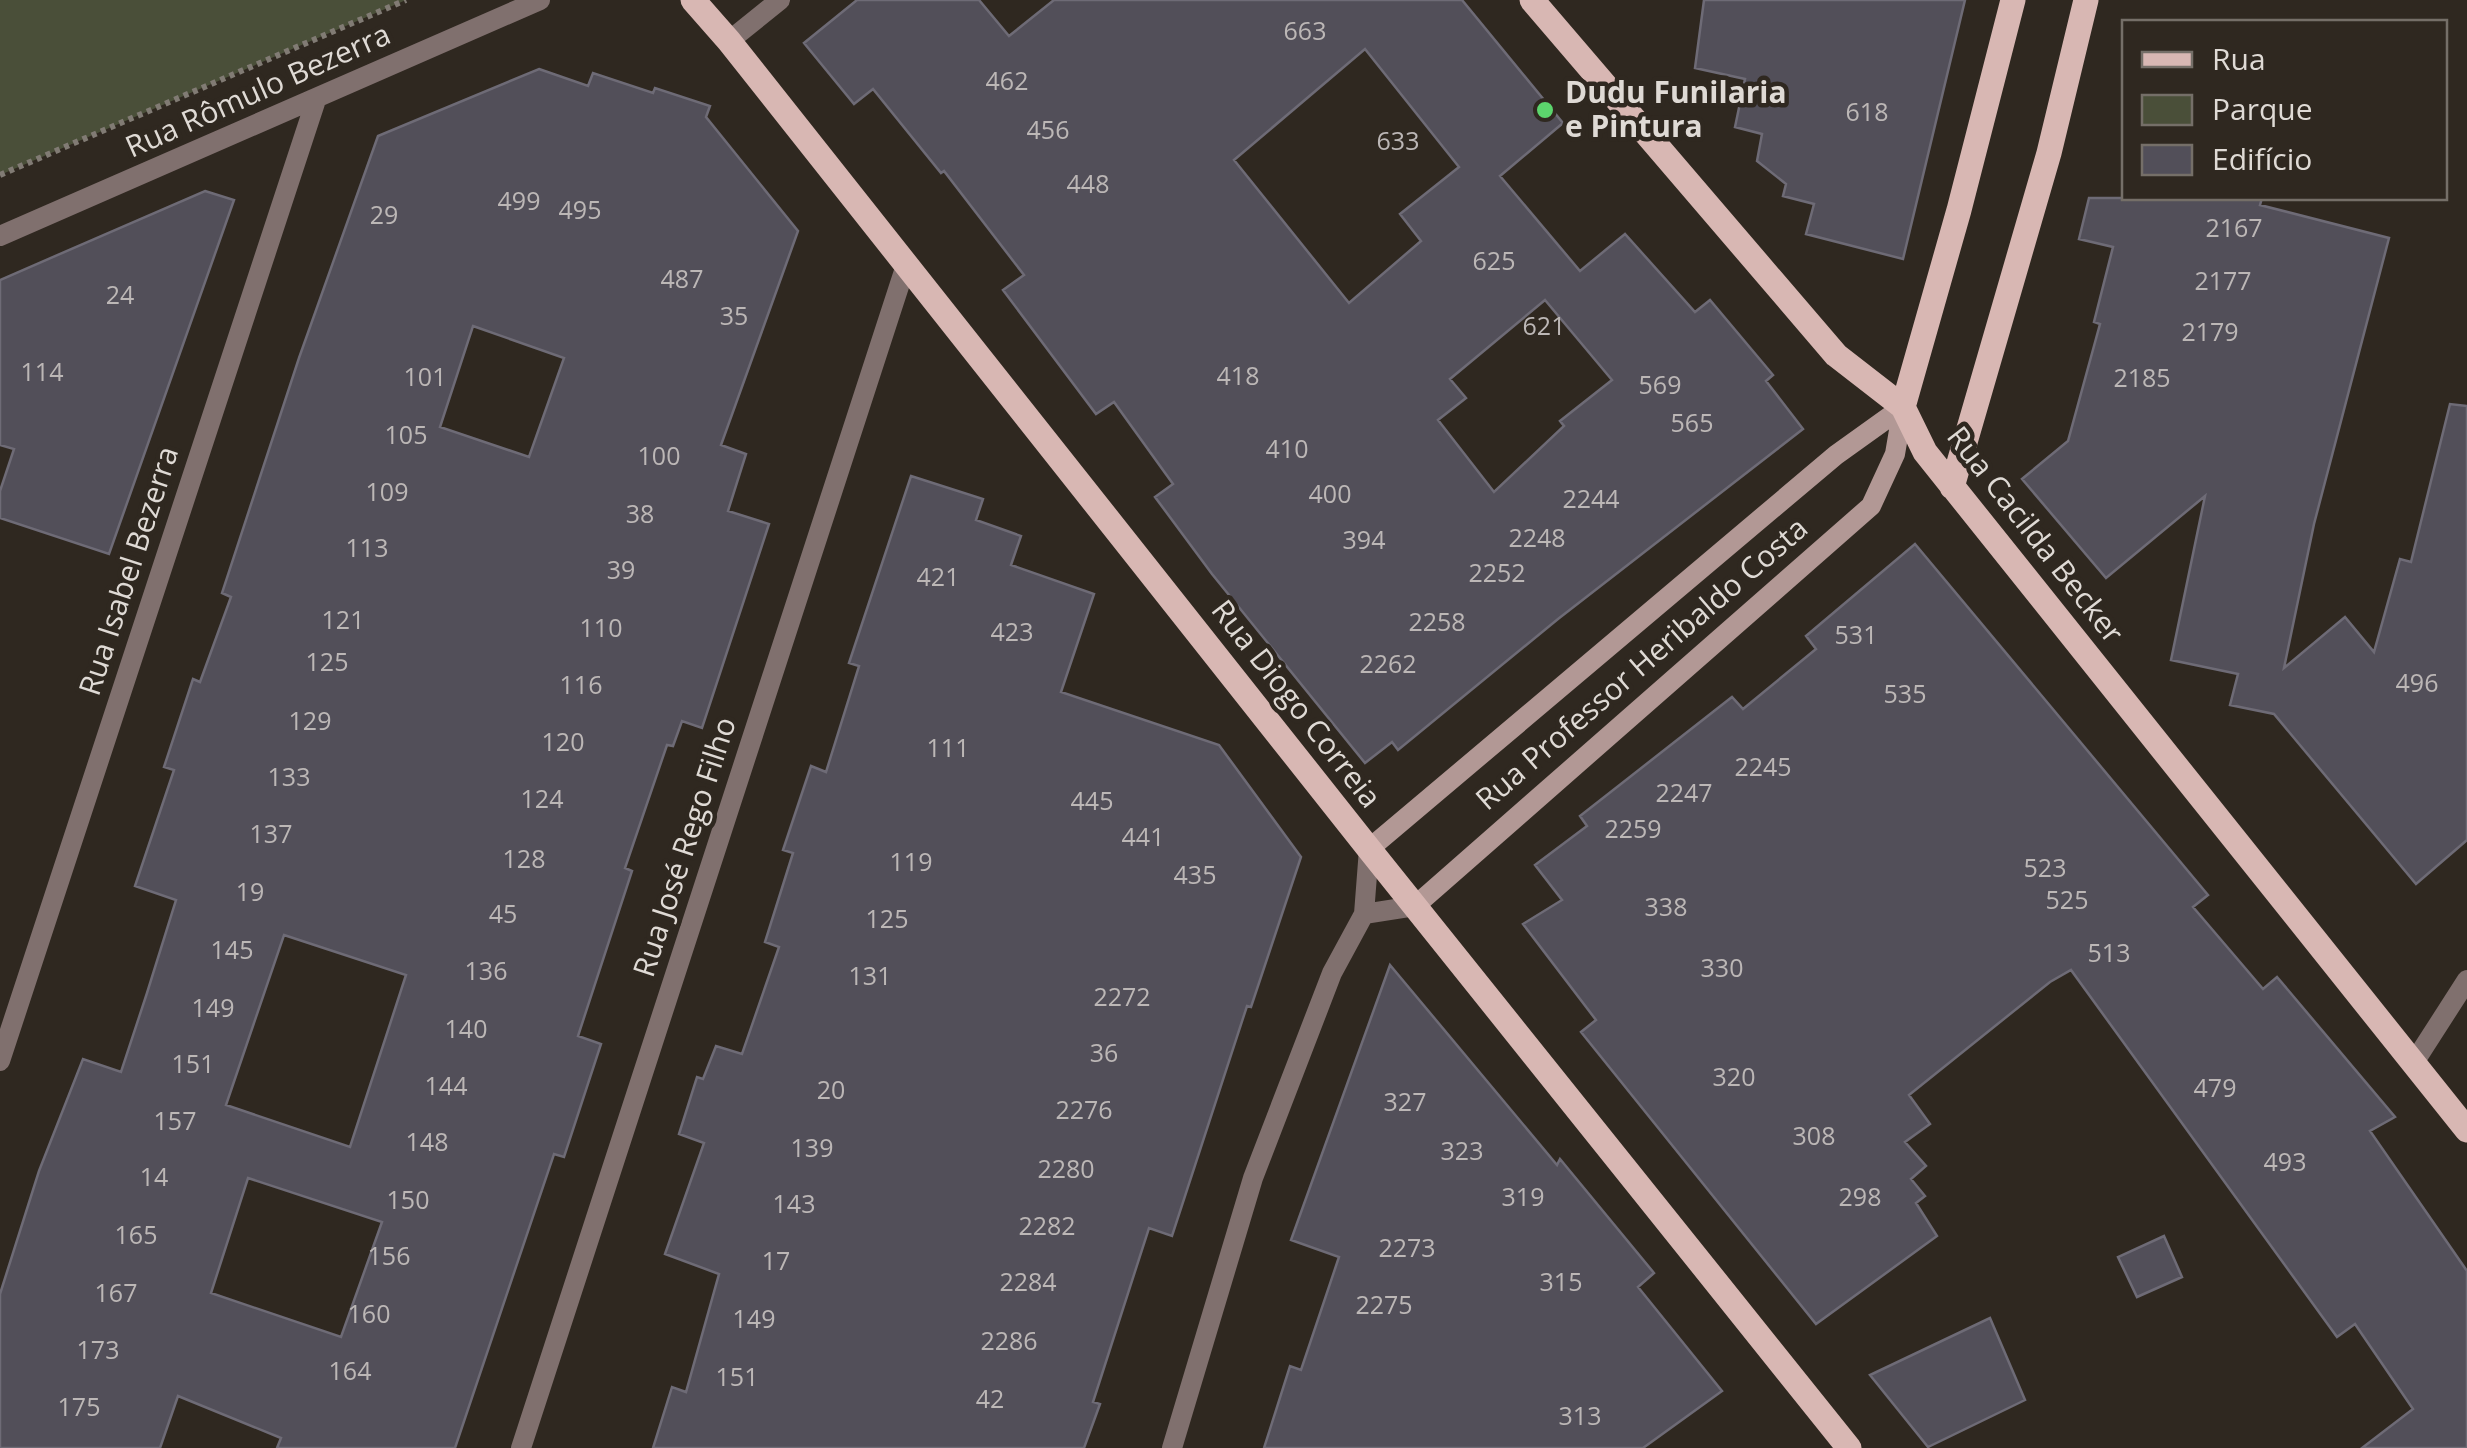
<svg xmlns="http://www.w3.org/2000/svg" width="2467" height="1448" font-family="'Open Sans',sans-serif">
<style>
.green{fill:#4a4f39}
.building{fill:#524f59;stroke:#6e6b76;stroke-width:2.5;fill-rule:evenodd}
.lines{fill:none;stroke-linecap:round;stroke-linejoin:round}
.path{stroke:#817b74;stroke-width:6;stroke-dasharray:5 5;stroke-linecap:butt}
.street{stroke:#80706e;stroke-width:20}
.secondary{stroke:#b29895;stroke-width:20}
.primary{stroke:#d8b7b3;stroke-width:25}
.poi-dot{fill:#5cd56d;stroke:#2f2820;stroke-width:4}
.labels{text-anchor:middle;stroke-width:9;stroke-linejoin:round;paint-order:stroke}
.number-label{font-size:25px;fill:#bcb7b6}
.street-label{font-size:30px;fill:#dfdad5;stroke:#2f2820}
.poi-label{font-size:30px;font-weight:bold;fill:#dfdad5;stroke:#2f2820;text-anchor:start}
</style>
<rect width="100%" height="100%" fill="#2f2820"/>
<path class="green" d="M0,0H406L0,175Z"/>
<path class="building" d="M857,0H979L1009,36L1054,0H1462L1563,123L1500,176L1580,271L1625,234L1695,312L1710,300L1773,375L1766,381L1803,429L1558,619L1398,750L1392,742L1365,763L1212,574L1155,497L1173,484L1114,402L1096,414L1003,290L1024,275L944,171L941,173L873,89L854,104L804,43ZM1365,49L1459,167L1400,214L1421,241L1349,303L1234,160ZM1545,300L1612,380L1560,421L1564,426L1494,492L1438,420L1466,398L1450,379Z
M1704,0H1965L1903,259L1806,234L1814,204L1783,196L1786,184L1757,161L1762,134L1735,127L1745,79L1695,68Z
M539,69L588,86L593,73L653,93L655,88L710,106L706,117L798,231L721,445L746,454L728,511L769,524L702,728L682,721L673,746L667,745L625,868L632,871L578,1036L601,1044L564,1157L554,1154L455,1448H277L281,1438L178,1396L160,1448H0V1294L39,1171L83,1059L121,1072L147,993L176,900L135,886L174,770L164,767L193,679L200,682L231,597L222,593L299,358L378,136ZM473,326L564,358L529,457L440,427ZM284,935L406,975L350,1147L226,1105ZM248,1178L382,1222L341,1337L211,1293Z
M205,191L234,200L109,554L0,518V491L14,449L0,445V280Z
M2089,198H2262L2260,205L2389,238L2314,524L2284,668L2345,617L2374,652L2400,559L2411,562L2450,404L2467,406V840L2416,884L2274,714L2230,705L2238,674L2171,660L2205,496L2106,578L2022,479L2068,441L2100,324L2094,322L2113,247L2079,239Z
M911,476L983,499L976,520L1021,536L1011,565L1094,594L1061,692L1219,745L1301,857L1251,1007L1247,1006L1172,1236L1149,1228L1093,1402L1100,1404L1084,1448H653L672,1387L686,1392L719,1274L665,1254L704,1143L679,1134L697,1077L703,1079L716,1046L742,1054L779,947L765,942L793,853L783,850L811,766L826,772L859,666L849,663Z
M1915,544L2208,895L2193,907L2263,989L2277,977L2395,1117L2370,1131L2467,1271V1448H2362L2413,1409L2355,1324L2337,1337L2071,970L2050,982L1909,1095L1930,1124L1905,1142L1926,1166L1911,1179L1925,1196L1916,1203L1937,1236L1816,1324L1581,1032L1596,1020L1523,924L1562,900L1535,865L1587,826L1580,816L1732,697L1743,709L1816,649L1806,636Z
M1390,965L1557,1165L1560,1159L1654,1273L1638,1287L1722,1391L1643,1448H1264L1290,1366L1301,1370L1339,1257L1291,1240Z
M2164,1236L2182,1277L2137,1297L2118,1257Z
M1990,1318L2025,1400L1928,1447L1870,1375Z"/>
<g class="lines">
<path class="path" d="M0,175L406,0"/>
<path class="street" d="M729,41L780,0
M0,236L540,0
M1364,914L1415,906
M0,1061L316,100
M2413,1064L2467,980
M521,1448L906,265
M1172,1448L1253,1178L1332,973L1364,914L1369,849"/>
<path class="secondary" d="M1369,849L1836,455L1903,407
M1415,906L1871,506L1895,454L1903,407"/>
<path class="primary" d="M693,0L729,41L1369,849L1849,1448
M1532,0L1836,355L1903,407L1925,452L2467,1130
M1903,407L1959,210L2013,0
M1952,487L2049,153L2086,0"/>
</g>
<circle class="poi-dot" cx="1545" cy="110" r="10"/>
<g class="labels">
<g class="number-label">
<text x="1305" y="40">663</text>
<text x="1007" y="90">462</text>
<text x="1867" y="121">618</text>
<text x="1048" y="139">456</text>
<text x="1398" y="150">633</text>
<text x="1088" y="193">448</text>
<text x="519" y="210">499</text>
<text x="580" y="219">495</text>
<text x="384" y="224">29</text>
<text x="2234" y="237">2167</text>
<text x="1494" y="270">625</text>
<text x="682" y="288">487</text>
<text x="2223" y="290">2177</text>
<text x="120" y="304">24</text>
<text x="734" y="325">35</text>
<text x="1544" y="335">621</text>
<text x="2210" y="341">2179</text>
<text x="42" y="381">114</text>
<text x="1238" y="385">418</text>
<text x="425" y="386">101</text>
<text x="2142" y="387">2185</text>
<text x="1660" y="394">569</text>
<text x="1692" y="432">565</text>
<text x="406" y="444">105</text>
<text x="1287" y="458">410</text>
<text x="659" y="465">100</text>
<text x="387" y="501">109</text>
<text x="1330" y="503">400</text>
<text x="1591" y="508">2244</text>
<text x="640" y="523">38</text>
<text x="1537" y="547">2248</text>
<text x="1364" y="549">394</text>
<text x="367" y="557">113</text>
<text x="621" y="579">39</text>
<text x="1497" y="582">2252</text>
<text x="938" y="586">421</text>
<text x="343" y="629">121</text>
<text x="1437" y="631">2258</text>
<text x="601" y="637">110</text>
<text x="1012" y="641">423</text>
<text x="1856" y="644">531</text>
<text x="327" y="671">125</text>
<text x="1388" y="673">2262</text>
<text x="2417" y="692">496</text>
<text x="581" y="694">116</text>
<text x="1905" y="703">535</text>
<text x="310" y="730">129</text>
<text x="563" y="751">120</text>
<text x="948" y="757">111</text>
<text x="1763" y="776">2245</text>
<text x="289" y="786">133</text>
<text x="1684" y="802">2247</text>
<text x="542" y="808">124</text>
<text x="1092" y="810">445</text>
<text x="1633" y="838">2259</text>
<text x="271" y="843">137</text>
<text x="1143" y="846">441</text>
<text x="524" y="868">128</text>
<text x="911" y="871">119</text>
<text x="2045" y="877">523</text>
<text x="1195" y="884">435</text>
<text x="250" y="901">19</text>
<text x="2067" y="909">525</text>
<text x="1666" y="916">338</text>
<text x="503" y="923">45</text>
<text x="887" y="928">125</text>
<text x="232" y="959">145</text>
<text x="2109" y="962">513</text>
<text x="1722" y="977">330</text>
<text x="486" y="980">136</text>
<text x="870" y="985">131</text>
<text x="1122" y="1006">2272</text>
<text x="213" y="1017">149</text>
<text x="466" y="1038">140</text>
<text x="1104" y="1062">36</text>
<text x="193" y="1073">151</text>
<text x="1734" y="1086">320</text>
<text x="446" y="1095">144</text>
<text x="2215" y="1097">479</text>
<text x="831" y="1099">20</text>
<text x="1405" y="1111">327</text>
<text x="1084" y="1119">2276</text>
<text x="175" y="1130">157</text>
<text x="1814" y="1145">308</text>
<text x="427" y="1151">148</text>
<text x="812" y="1157">139</text>
<text x="1462" y="1160">323</text>
<text x="2285" y="1171">493</text>
<text x="1066" y="1178">2280</text>
<text x="154" y="1186">14</text>
<text x="1523" y="1206">319</text>
<text x="1860" y="1206">298</text>
<text x="408" y="1209">150</text>
<text x="794" y="1213">143</text>
<text x="1047" y="1235">2282</text>
<text x="136" y="1244">165</text>
<text x="1407" y="1257">2273</text>
<text x="389" y="1265">156</text>
<text x="776" y="1270">17</text>
<text x="1028" y="1291">2284</text>
<text x="1561" y="1291">315</text>
<text x="116" y="1302">167</text>
<text x="1384" y="1314">2275</text>
<text x="369" y="1323">160</text>
<text x="754" y="1328">149</text>
<text x="1009" y="1350">2286</text>
<text x="98" y="1359">173</text>
<text x="350" y="1380">164</text>
<text x="737" y="1386">151</text>
<text x="990" y="1408">42</text>
<text x="79" y="1416">175</text>
<text x="1580" y="1425">313</text>
</g>
<g class="street-label">
<text transform="translate(258 91) rotate(-24)" y="10">Rua Rômulo Bezerra</text>
<text transform="translate(2035 535) rotate(52)" y="10">Rua Cacilda Becker</text>
<text transform="translate(129 571) rotate(-72)" y="10">Rua Isabel Bezerra</text>
<text transform="translate(1642 664) rotate(-41)" y="10">Rua Professor Heribaldo Costa</text>
<text transform="translate(1296 704) rotate(52)" y="10">Rua Diogo Correia</text>
<text transform="translate(685 847) rotate(-72)" y="10">Rua José Rego Filho</text>
</g>
<g class="poi-label">
<text x="1565" y="103">Dudu Funilaria<tspan x="1565" dy="34">e Pintura</tspan></text>
</g>
</g>
<rect x="2122" y="20" width="325" height="180" fill="#2f2820" stroke="#756f68" stroke-width="2.5"/>
<rect x="2142" y="52" width="50" height="15" fill="#d8b7b3" stroke="#756f68" stroke-width="2.5"/>
<text x="2212" y="70" font-size="30" fill="#dfdad5">Rua</text>
<rect x="2142" y="95" width="50" height="30" fill="#4a4f39" stroke="#756f68" stroke-width="2.5"/>
<text x="2212" y="120" font-size="30" fill="#dfdad5">Parque</text>
<rect x="2142" y="145" width="50" height="30" fill="#524f59" stroke="#756f68" stroke-width="2.5"/>
<text x="2212" y="170" font-size="30" fill="#dfdad5">Edifício</text>
</svg>
